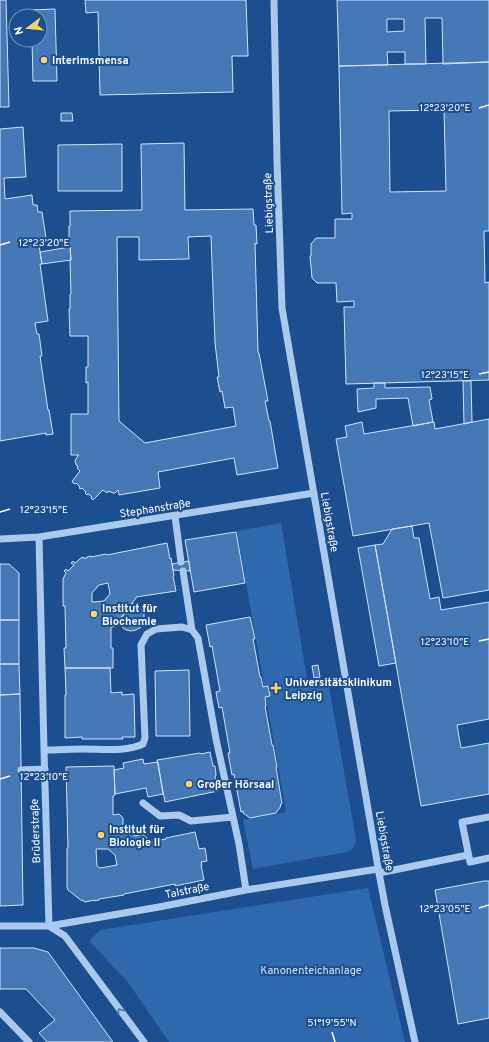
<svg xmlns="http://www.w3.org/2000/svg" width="489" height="1042" font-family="Overpass,sans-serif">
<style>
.green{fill:#2e69ad}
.building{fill:#4478b7;stroke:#cfe3fa;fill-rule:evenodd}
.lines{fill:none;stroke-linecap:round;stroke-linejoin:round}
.minor{stroke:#a9c9ee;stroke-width:7}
.oneway{stroke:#4674ac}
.ticks{fill:none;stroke:#fff;stroke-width:1.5}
.poi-dot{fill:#ffd166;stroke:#1b4f8f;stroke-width:1.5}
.labels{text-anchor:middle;stroke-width:4;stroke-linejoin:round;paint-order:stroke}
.poi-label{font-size:11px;font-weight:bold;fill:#fff;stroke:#1b4f8f;text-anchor:start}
.street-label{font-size:11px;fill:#fff;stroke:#1b4f8f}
.park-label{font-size:11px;fill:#cfe3fa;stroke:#1b4f8f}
.ticks-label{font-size:10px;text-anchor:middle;fill:#fff;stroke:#1b4f8f;stroke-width:4;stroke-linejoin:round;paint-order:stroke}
</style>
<rect width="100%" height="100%" fill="#1b4f8f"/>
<path class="green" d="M281,523L308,684L328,681L356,839C356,846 353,849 347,852L253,869L243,820L286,812L237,531Z
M368,888L405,1042H169L127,981L89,941L100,930Z"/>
<path class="building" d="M0,0H6L9,107H0Z
M85,0H246L248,56H232L233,92L100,95L98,12L86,13Z
M337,0H489V62L443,64L442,18H425L426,64H405V52H387L388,65L339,66ZM387,19H404V31L387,32Z
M55,9L57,81H33L32,40H40V16H31V10Z
M27,10H31V16H27Z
M489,62V231H484L485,283L489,282V380L346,384L344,307H354V301L337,302L336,283H317L312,278L310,256H311V244L316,238H335V219H352V213L342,214L339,66ZM444,110L446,191L390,192L389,111Z
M61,113H72L73,121H61Z
M23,127L26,177L4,178L5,199L32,195L33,205H37L38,212H42L46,238L38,239L42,264H40L48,321L35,323L37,334H39L42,356H40L48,410H49L53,434L46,435V433L0,441V129Z
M184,143L185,210L253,209L254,225H256L257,244L255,243L258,352L259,353L268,401H265L269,421H270L278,468L237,475L234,458L158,472L160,488L119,495L118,490L115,493H113L108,491L107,493L103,490L93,500L91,498L92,497L88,494L87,495L85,493L86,492L82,488L81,489L79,488L80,487L76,483L75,484L72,482L73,480L80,471L77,468L78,466L76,465L75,461L77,457L79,455H71V414H88V382L86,383V367H88V336H70L69,309H70V294H71L70,260H71L70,245H69V226H70V211L142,210L141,144ZM211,236L215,343L219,377H217L220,392L222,391L225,408L233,407L236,426L145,443L119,421L117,237H139V260L189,259L188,237Z
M122,144V191H58V145Z
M70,247L71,260L42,264L40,252Z
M463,381H471L472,422L464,424Z
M374,383H385V388L430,387L432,399L429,400L433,422L413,426L408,398L376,399V408L358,412L357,389L374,388Z
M489,419V590L443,598L429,523L353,536L336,439L347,437L345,426L362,422L364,434L434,422L435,429Z
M412,526L414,538H419L430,599L439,597L441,610L489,602V719L457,725L461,748L489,743V794L421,806L375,545L383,544L392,529Z
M236,532L245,583L194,592L185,540Z
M167,543L170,559L171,558L173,570L174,575L173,576L176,591L136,597V598L117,623L113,627H111V648H113V668H65L64,648H66L65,606H63V579L66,573L64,571L66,569L68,571L74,565L71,563L73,561L75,563L81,558L83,557V558H87V557L91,556V557L106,554L107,555ZM108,583L110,594L104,601L92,602V593L99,585Z
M375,545L396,663L379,666L358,548Z
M189,561L190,571L173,570L172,564Z
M0,564H9L19,573V620H0Z
M132,603L142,610L144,614V619L143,624L141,627L136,630L131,631L126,630L117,623Z
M250,617L255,639H253L260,677H261L263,687L268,686L270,696L265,697L266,706H265L272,745H273L277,767H276L282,804L280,805L281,806L276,813L250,818L243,813V811L241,812L234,774L232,775L228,753H230L222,707L219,708L216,692L220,691L212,646L210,647L206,625Z
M0,620H19V664H0Z
M0,664H19L20,694L0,695Z
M318,665L320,677L314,678L312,666Z
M65,668H110L111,693L122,692V695L134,694L135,737H122L123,739H82V737L65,738V695H66Z
M189,670L190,736H156L155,671Z
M20,694L23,905L0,906V695Z
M210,752L213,766H215L216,775L215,777L218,791L165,802L157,760L200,753L201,754Z
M143,759L144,764L158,762L163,794L148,797L146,788L115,794L114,770L124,768L123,763Z
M114,766L115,795L113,796V815L119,814L123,818V826L135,836L142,834L147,838L149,842L166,839V838L195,832L199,849L205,848L207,861L201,862L202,865H201L204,880L175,886V884L124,894V895L99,899V900L95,901V900L85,902L82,900V901L68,890L67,887V848H68L66,767ZM96,849H108L115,855L117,865L100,868L97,866Z
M484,881H489V1018L458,1024L435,890Z
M0,948H34L48,952L113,1042H47L39,1033L55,1020L26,989H0Z"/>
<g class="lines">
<path class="minor" d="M274,0L277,161L282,308L379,873L385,905L415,1042
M175,516L181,562
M39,537L44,750L49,926
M0,539L39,537L314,493
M183,571L192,630
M44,750C57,750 71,749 84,749C103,749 126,752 143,744L145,738L141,645L147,634L156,629L182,627L192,630L198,638L216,739L239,844L246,890
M21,770L45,769
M143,803L160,816L179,815L191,821L233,817
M489,817L462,822L470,862L489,858
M379,873L468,855
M0,926H49L159,907L246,890L378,869
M49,926L65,936L144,1042
M0,1012L29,1042"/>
</g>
<defs><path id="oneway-chevron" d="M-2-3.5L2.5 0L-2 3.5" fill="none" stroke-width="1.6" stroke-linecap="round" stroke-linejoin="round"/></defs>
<use class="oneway" href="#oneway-chevron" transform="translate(120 1011) rotate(-126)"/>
<path class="ticks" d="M479,108L489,105M0,245L10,242M479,374L489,372M0,512L10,509M479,641L489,639M0,779L10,776M479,908L489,905M332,1032L335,1042"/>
<g class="poi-dot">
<circle cx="44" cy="60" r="4"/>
<circle cx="94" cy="614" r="4"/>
<path d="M274 682h4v4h4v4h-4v4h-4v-4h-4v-4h4z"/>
<circle cx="189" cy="784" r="4"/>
<circle cx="101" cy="835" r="4"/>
</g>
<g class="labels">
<g class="poi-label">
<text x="52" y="64">Interimsmensa</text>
<text x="102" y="612">Institut für<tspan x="102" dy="13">Biochemie</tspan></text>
<text x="285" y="686">Universitätsklinikum<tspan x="285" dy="13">Leipzig</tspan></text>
<text x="197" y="788">Großer Hörsaal</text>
<text x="109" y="833">Institut für<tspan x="109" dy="13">Biologie II</tspan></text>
</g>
<g class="street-label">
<text transform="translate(268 203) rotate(-92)" y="4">Liebigstraße</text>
<text transform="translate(155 508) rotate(-9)" y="4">Stephanstraße</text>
<text transform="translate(330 522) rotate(80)" y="4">Liebigstraße</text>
<text transform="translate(35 831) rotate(-92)" y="4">Brüderstraße</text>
<text transform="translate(385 841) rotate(80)" y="4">Liebigstraße</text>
<text transform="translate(187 890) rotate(-11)" y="4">Talstraße</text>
</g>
<g class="park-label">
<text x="311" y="974">Kanonenteichanlage</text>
</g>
</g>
<g class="ticks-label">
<text x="445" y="111">12°23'20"E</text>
<text x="44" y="246">12°23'20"E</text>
<text x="445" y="378">12°23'15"E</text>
<text x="44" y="513">12°23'15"E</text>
<text x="445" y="645">12°23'10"E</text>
<text x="44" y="780">12°23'10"E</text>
<text x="445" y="912">12°23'05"E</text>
<text x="332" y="1026">51°19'55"N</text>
</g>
<g transform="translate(28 28) rotate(254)"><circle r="19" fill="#1b4f8f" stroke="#7695bc"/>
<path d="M0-3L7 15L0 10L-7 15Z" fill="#ffd166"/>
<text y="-6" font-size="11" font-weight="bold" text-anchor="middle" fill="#ffffff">N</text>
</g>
</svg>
